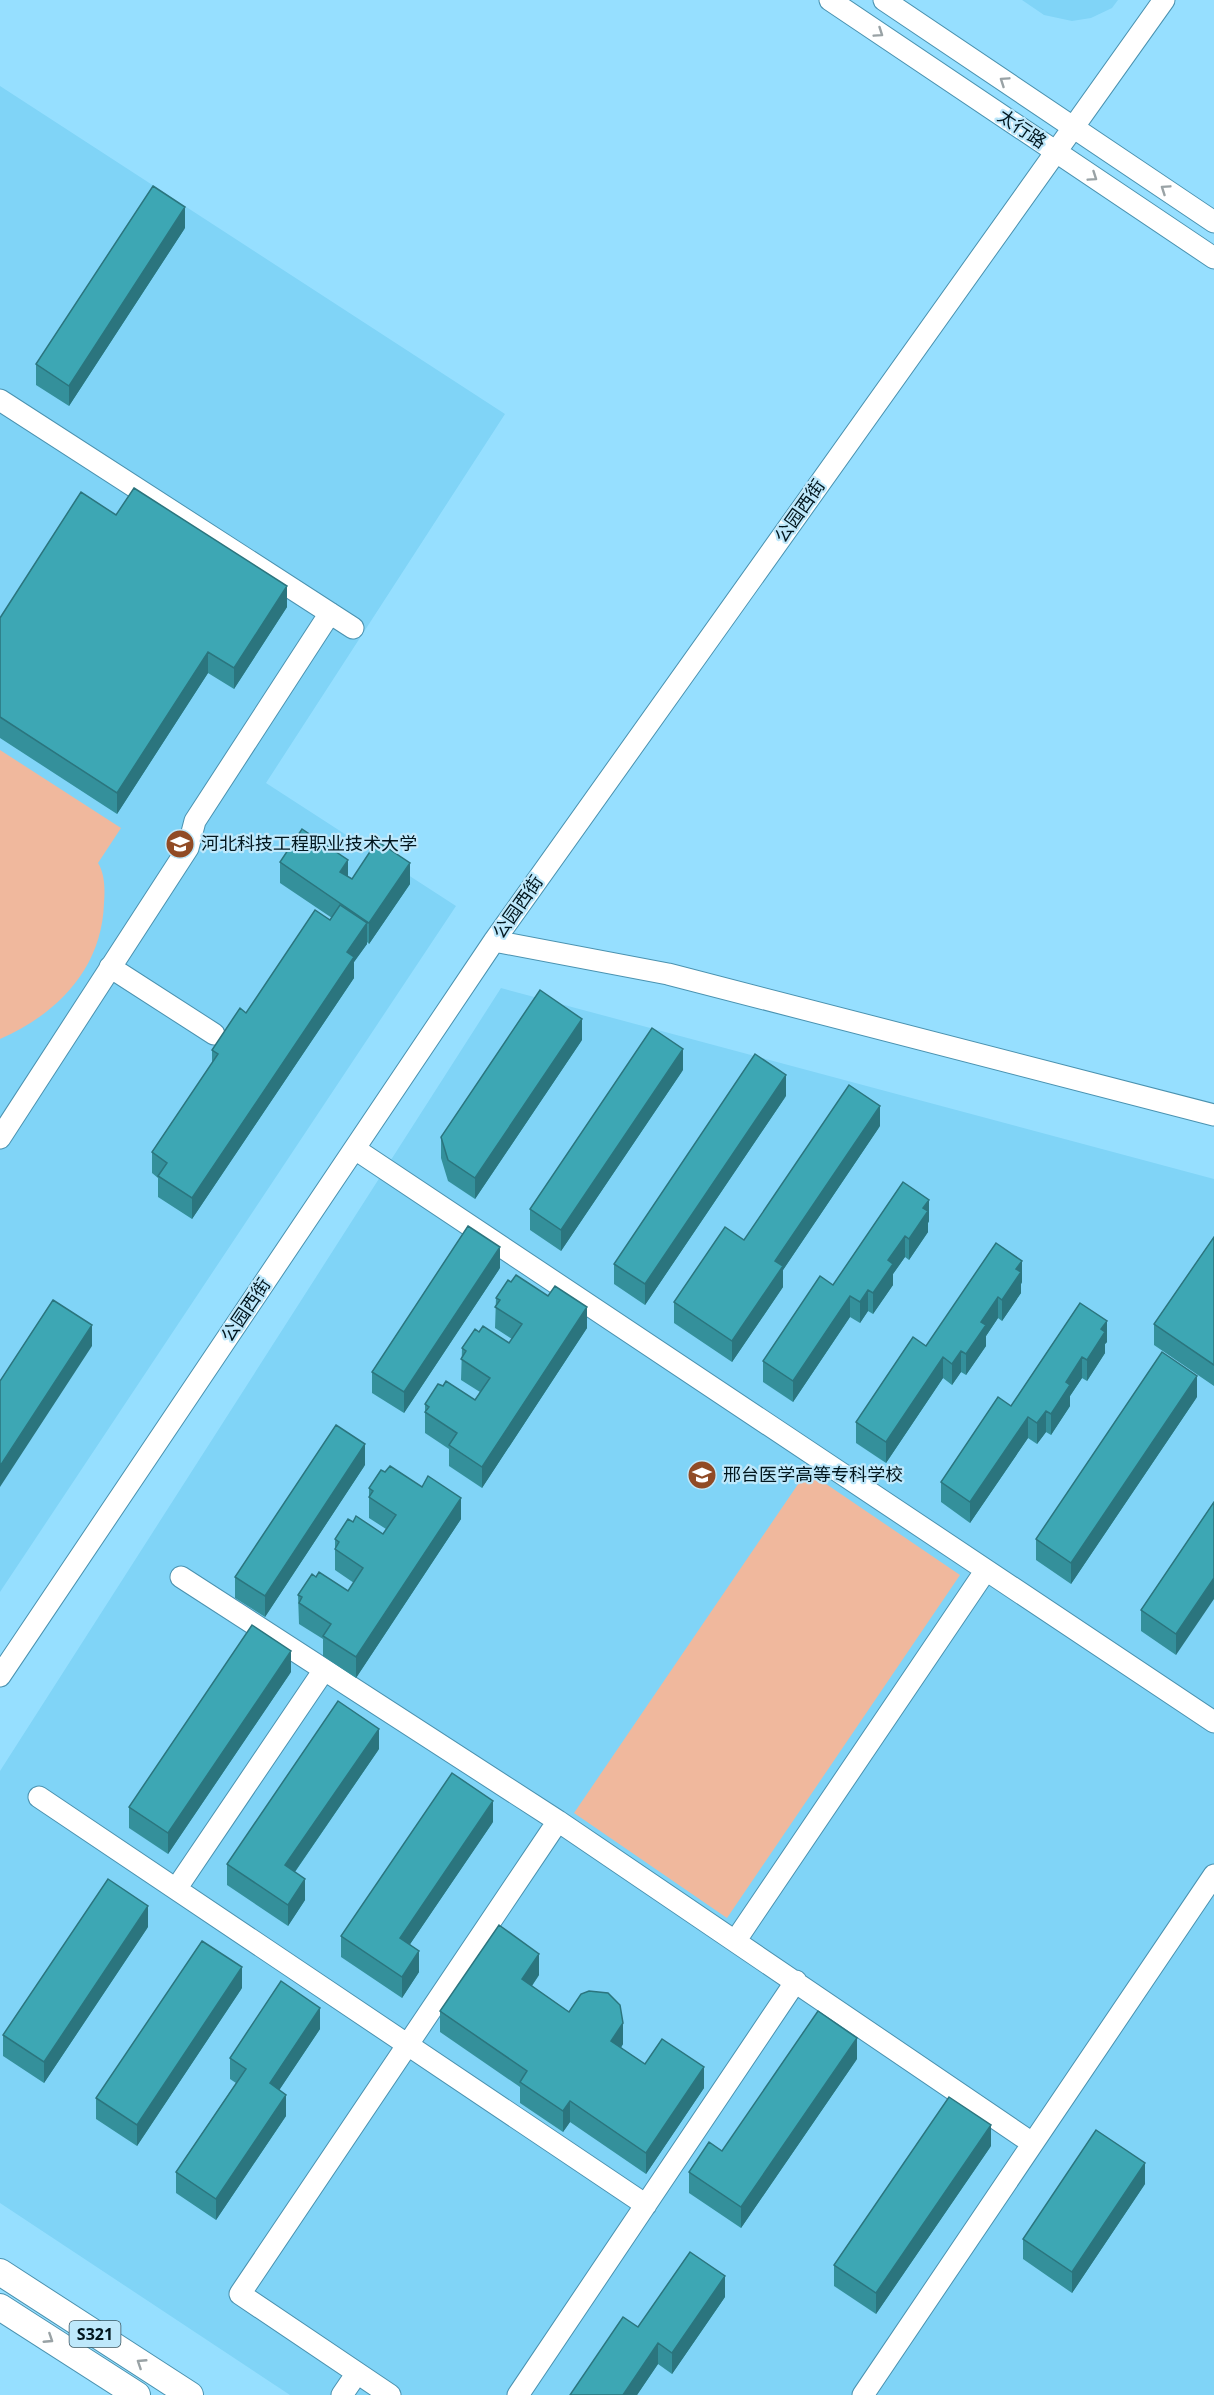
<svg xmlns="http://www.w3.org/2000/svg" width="1214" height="2395" font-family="'Noto Sans','Noto Sans SC',sans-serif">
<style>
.built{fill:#80d4f7}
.green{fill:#f0b89d}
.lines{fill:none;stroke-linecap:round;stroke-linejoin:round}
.minor-casing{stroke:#4a92b0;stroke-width:23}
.major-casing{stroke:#4a92b0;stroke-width:28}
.minor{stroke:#fff;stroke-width:21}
.major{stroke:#fff;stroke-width:26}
.wall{fill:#34909b}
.shaded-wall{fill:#2b757e}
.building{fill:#3da7b4;stroke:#2b757e;stroke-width:1.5}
.oneway{stroke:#99a2a5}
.labels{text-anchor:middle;stroke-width:4.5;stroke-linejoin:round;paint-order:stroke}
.shield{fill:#bee8fb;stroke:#3a5560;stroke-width:1.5}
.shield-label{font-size:16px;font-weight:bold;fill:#01161e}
.street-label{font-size:18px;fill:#01161e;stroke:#bee8fb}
.poi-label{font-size:18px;fill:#01161e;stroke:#bee8fb;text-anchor:start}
</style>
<rect width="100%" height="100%" fill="#96dfff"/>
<path class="built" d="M1022,0H1118L1112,8L1091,18L1072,21L1044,15Z
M0,86L505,414L266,783L456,906L0,1592Z
M501,988L1214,1179V2395H290L0,2203V1771Z"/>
<path class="green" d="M0,750L121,828L98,863C105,874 105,890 104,903C102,969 57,1014 0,1039Z
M807,1471L960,1575L727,1918L574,1813Z"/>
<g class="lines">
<g class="minor-casing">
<path id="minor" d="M830,0L1214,258
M884,0L1214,222
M0,400L353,628
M494,941L668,974L1214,1115
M110,967L214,1034
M0,1138L188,848L195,821L330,613
M355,1149L1214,1722
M181,1577L558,1821L1032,2143
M0,1676L494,941L1164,0
M39,1797L646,2205
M176,1889L324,1670
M736,1940L986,1570
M342,2395L357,2373
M390,2395L240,2294L558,1821
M518,2395L796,1981
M863,2395L1214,1875"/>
</g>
<g class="major-casing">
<path id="major" d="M0,2272L190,2395
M0,2307L137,2395"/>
</g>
<use href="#minor" class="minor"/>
<use href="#major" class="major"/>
</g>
<path class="wall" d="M185,228L69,406L36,385V364Z
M116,515L287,607L234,689L208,673L117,814L0,738V618Z
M280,862L348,877L352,879L410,884L369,944L367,942V944L354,962V978L192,1219L158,1197V1178L152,1173V1152L212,1064V1050L332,918L280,883Z
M582,1040L475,1199L448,1181L441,1158V1137Z
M683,1070L561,1251L530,1230V1209Z
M786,1096L645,1305L614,1284V1264Z
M880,1126L783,1270V1287L732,1362L674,1323V1302L744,1240Z
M903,1182L929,1221L928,1223V1232L909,1260L905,1257L893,1274V1285L873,1314L868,1311L860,1323L850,1317L793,1402L763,1382V1361L833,1285Z
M1214,1237V1386L1154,1345V1324Z
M1022,1261V1282L1021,1284V1293L1002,1321L998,1318L986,1336V1346L966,1375L961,1372L952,1385L943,1378L886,1463L856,1443V1422L926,1346Z
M500,1268L404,1413L372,1393V1372Z
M496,1298L587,1328L482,1488L449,1466V1449L425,1433V1404L443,1386L475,1400L480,1392L461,1380L462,1348L509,1343L512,1339L495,1328Z
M1080,1303L1107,1342L1105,1344V1353L1087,1381L1082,1378L1070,1396V1406L1051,1435L1046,1432L1037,1444L1028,1438L970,1523L941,1502V1482L1011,1406Z
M1197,1397L1071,1584L1036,1560V1539Z
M365,1465L265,1617L235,1598V1577Z
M369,1488L461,1519L356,1678L323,1656V1639L299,1624L298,1595L316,1577L348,1591L354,1583L335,1570V1539L353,1522L383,1534L386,1529L369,1518Z
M1214,1502L1176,1655L1141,1631V1610Z
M291,1672L168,1854L129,1828V1807Z
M379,1749L295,1872L305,1900L288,1926L227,1885V1864Z
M493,1822L410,1944L419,1972L402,1998L341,1957V1936Z
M148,1927L44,2083L3,2056V2035Z
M539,1975L532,1986L569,2012L623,2044L621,2048L645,2064L704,2088L646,2174L570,2122L563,2132L520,2103V2087L440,2032V2011Z
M242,1988L137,2146L96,2119V2098Z
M320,2029L279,2090L286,2116L216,2220L176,2193V2172L236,2083L230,2079V2058Z
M857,2059L741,2228L689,2193V2172L722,2151Z
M991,2146L876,2314L834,2286V2265Z
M1145,2184L1072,2293L1023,2259V2239Z
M725,2297L672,2374L658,2364L637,2395H570L638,2327Z"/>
<path class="shaded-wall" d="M185,207V228L69,406V386Z
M287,586V607L234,689V668Z
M208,652V673L117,814V793Z
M348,860V881L340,872Z
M410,863V884L369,944V923Z
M367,923V944L354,962V978L192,1219V1198L347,952Z
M582,1019V1040L475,1199V1178Z
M683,1049V1070L561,1251V1230Z
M786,1075V1096L645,1305V1284Z
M880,1106V1126L783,1270V1287L732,1362V1341L775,1261Z
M929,1200V1221L928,1223V1232L909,1260V1239L923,1208Z
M905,1236V1257L893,1274V1285L873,1314V1293L888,1260Z
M500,1247V1268L404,1413V1392Z
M1022,1261V1282L1021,1284V1293L1002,1321V1300L1016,1269Z
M868,1290V1311L860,1323V1302Z
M850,1296V1317L793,1402V1381Z
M998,1297V1318L986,1336V1346L966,1375V1354L981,1322Z
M587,1307V1328L482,1488V1467Z
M1107,1321V1342L1105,1344V1353L1087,1381V1360L1101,1329Z
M92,1325V1346L0,1487V1466Z
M961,1351V1372L952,1385V1364Z
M943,1357V1378L886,1463V1442Z
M1082,1357V1378L1070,1396V1406L1051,1435V1414L1066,1382Z
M1197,1376V1397L1071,1584V1563Z
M1046,1411V1432L1037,1444V1423Z
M1028,1417V1438L970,1523V1502Z
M365,1444V1465L265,1617V1596Z
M461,1498V1519L356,1678V1657Z
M1214,1578V1599L1176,1655V1634Z
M291,1651V1672L168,1854V1833Z
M379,1729V1749L285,1886V1865Z
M493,1801V1822L400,1959V1938Z
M305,1879V1900L288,1926V1905Z
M148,1906V1927L44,2083V2062Z
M419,1951V1972L402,1998V1977Z
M539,1954V1975L522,2000V1979Z
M242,1967V1988L137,2146V2125Z
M320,2008V2029L270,2104V2083Z
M623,2023V2044L611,2062V2041Z
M857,2038V2059L741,2228V2207Z
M704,2067V2088L646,2174V2153Z
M286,2095V2116L216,2220V2199Z
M570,2101V2122L563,2132V2111Z
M991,2125V2146L876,2314V2293Z
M1145,2163V2184L1072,2293V2272Z
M725,2276V2297L672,2374V2353Z
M658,2343V2364L637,2395H623Z"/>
<path class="building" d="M153,186L185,207L69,386L36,364Z
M134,488L287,586L234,668L208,652L117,793L0,717V618L81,492L116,515Z
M302,829L348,860L340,872L352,879L377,841L410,863L369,923L280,862Z
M340,905L367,923L347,952L354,957L192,1198L158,1176L167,1163L152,1152L218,1054L212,1050L240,1008L246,1013L315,910L330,920Z
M540,990L582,1019L475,1178L448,1160L441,1137Z
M652,1028L683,1049L561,1230L530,1209Z
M755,1054L786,1075L645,1284L614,1264Z
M849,1085L880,1106L775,1261L783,1266L732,1341L674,1302L725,1227L744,1240Z
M903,1182L929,1200L923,1208L928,1211L909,1239L905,1236L888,1260L893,1264L873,1293L868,1290L860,1302L850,1296L793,1381L763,1361L820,1276L833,1285Z
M468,1226L500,1247L404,1392L372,1372Z
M1214,1237V1365L1154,1324Z
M996,1243L1022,1261L1016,1269L1021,1272L1002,1300L998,1297L981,1322L986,1325L966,1354L961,1351L952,1364L943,1357L886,1442L856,1422L913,1337L926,1346Z
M516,1275L548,1296L555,1286L587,1307L482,1467L449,1445L457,1433L425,1412L429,1407L425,1404L438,1384L443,1386L446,1381L475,1400L490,1378L461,1359L466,1351L462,1348L475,1329L479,1332L483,1326L509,1343L522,1324L495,1307L500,1300L496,1298L508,1280L511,1282Z
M53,1300L92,1325L0,1466V1381Z
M1080,1303L1107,1321L1101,1329L1105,1332L1087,1360L1082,1357L1066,1382L1070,1385L1051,1414L1046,1411L1037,1423L1028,1417L970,1502L941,1482L998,1397L1011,1406Z
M1162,1352L1197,1376L1071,1563L1036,1539Z
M336,1425L365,1444L265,1596L235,1577Z
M390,1466L422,1487L428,1476L461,1498L356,1657L323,1636L331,1624L299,1603L302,1597L298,1595L312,1574L316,1577L319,1572L348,1591L363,1568L335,1549L339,1542L335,1539L348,1519L353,1522L356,1516L383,1534L396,1515L369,1497L373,1491L369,1488L381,1470L385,1472Z
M1214,1502V1578L1176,1634L1141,1610Z
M252,1625L291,1651L168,1833L129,1807Z
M338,1701L379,1729L285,1865L305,1879L288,1905L227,1864Z
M452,1773L493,1801L400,1938L419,1951L402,1977L341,1936Z
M108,1879L148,1906L44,2062L3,2035Z
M499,1925L539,1954L522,1979L569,2012L581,1994L589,1991L608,1993L620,2005L623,2023L611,2041L645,2064L662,2039L704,2067L646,2153L570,2101L563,2111L520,2082L527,2071L440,2011Z
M202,1941L242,1967L137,2125L96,2098Z
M281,1981L320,2008L270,2083L286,2095L216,2199L176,2172L246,2069L230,2058Z
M818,2011L857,2038L741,2207L689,2172L709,2142L722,2151Z
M949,2097L991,2125L876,2293L834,2265Z
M1096,2130L1145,2163L1072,2272L1023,2239Z
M690,2252L725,2276L672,2353L658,2343L623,2395H570L623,2317L638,2327Z"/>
<defs><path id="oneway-chevron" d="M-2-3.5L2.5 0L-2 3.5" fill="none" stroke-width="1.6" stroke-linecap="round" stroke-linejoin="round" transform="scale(1.5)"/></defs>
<g class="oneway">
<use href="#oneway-chevron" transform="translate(879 33) rotate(34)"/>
<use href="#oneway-chevron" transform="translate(1004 81) rotate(-146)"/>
<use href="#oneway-chevron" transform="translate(1093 177) rotate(34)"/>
<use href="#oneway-chevron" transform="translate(1165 189) rotate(-146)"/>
<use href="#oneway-chevron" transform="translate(49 2339) rotate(33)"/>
<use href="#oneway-chevron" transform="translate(141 2363) rotate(-147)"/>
</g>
<defs>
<g id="university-disc" transform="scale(1.5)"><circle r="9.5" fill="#914b25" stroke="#bee8fb"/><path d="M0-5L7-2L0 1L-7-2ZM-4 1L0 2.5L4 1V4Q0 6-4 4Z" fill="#fff"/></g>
</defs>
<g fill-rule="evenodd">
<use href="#university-disc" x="180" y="844"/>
<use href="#university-disc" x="702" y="1475"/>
</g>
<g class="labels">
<rect class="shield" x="69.5" y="2321" width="51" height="26" rx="4.5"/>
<g class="shield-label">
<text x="95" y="2340">S321</text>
</g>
<g class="street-label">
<text transform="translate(1022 129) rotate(34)" y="6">太行路</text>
<text transform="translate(800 511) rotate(-55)" y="6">公园西街</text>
<text transform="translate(518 907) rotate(-55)" y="6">公园西街</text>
<text transform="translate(246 1310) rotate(-56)" y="6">公园西街</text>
</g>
<g class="poi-label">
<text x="201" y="850">河北科技工程职业技术大学</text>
<text x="723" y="1481">邢台医学高等专科学校</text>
</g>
</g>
</svg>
